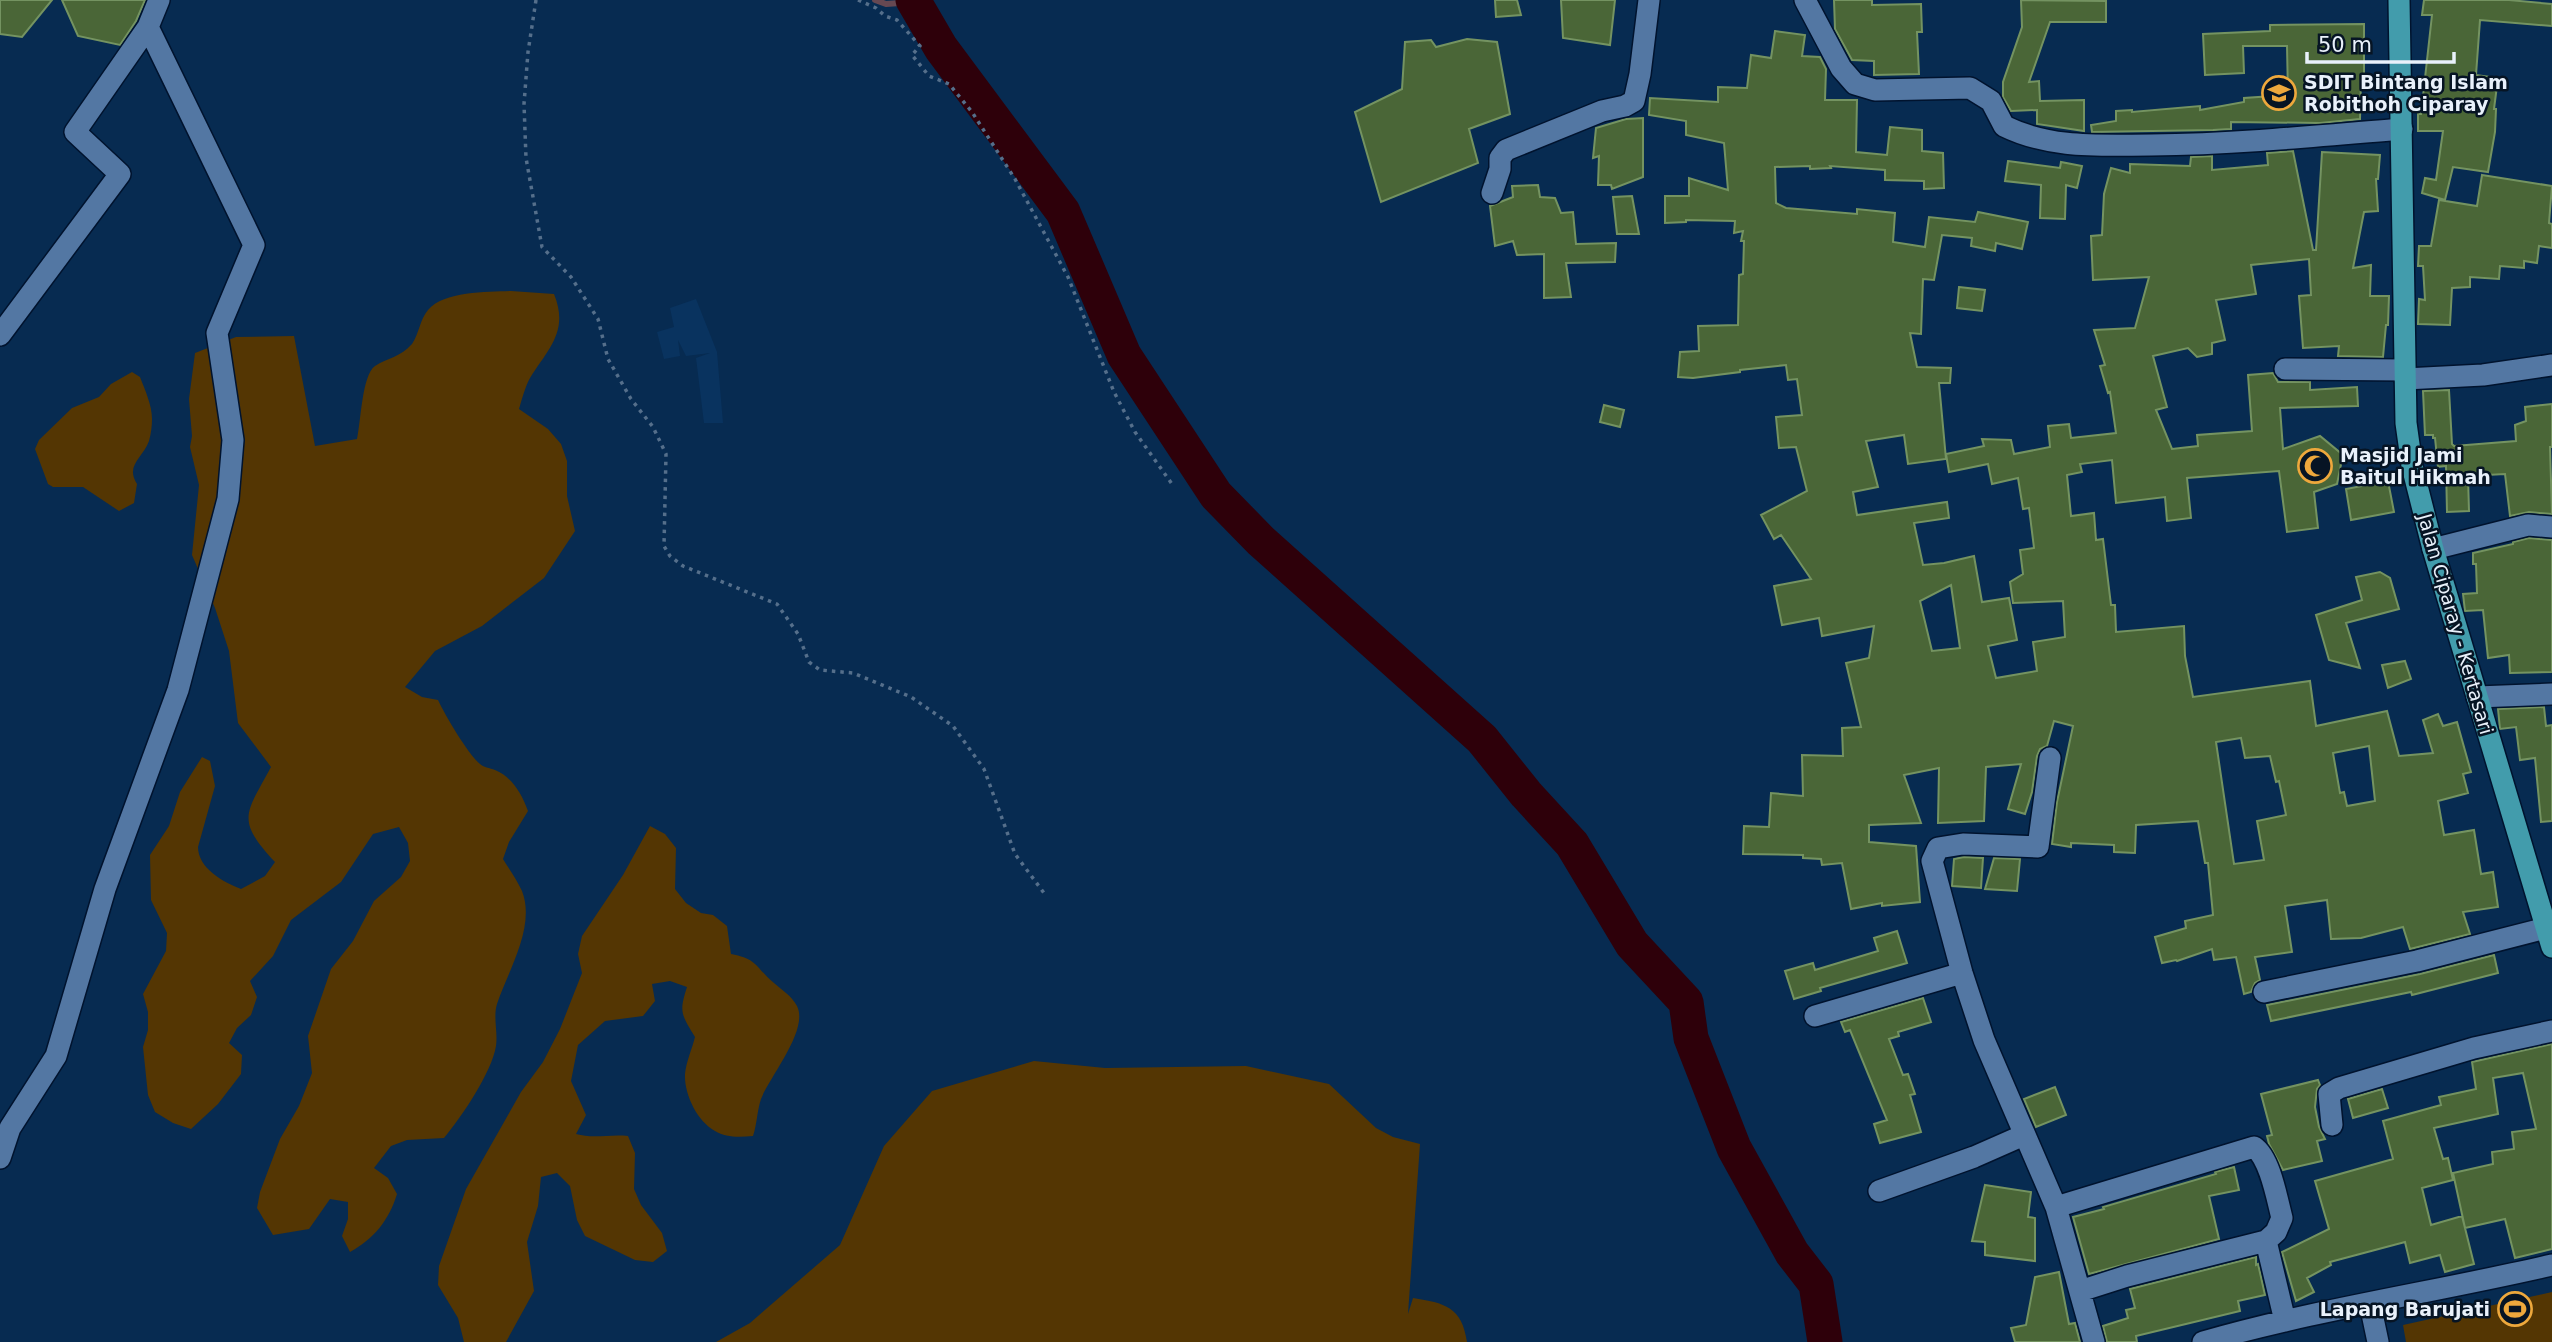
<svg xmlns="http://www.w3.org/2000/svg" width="2552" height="1342" font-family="'DejaVu Sans',sans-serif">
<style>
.built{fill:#09335f}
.green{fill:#543603}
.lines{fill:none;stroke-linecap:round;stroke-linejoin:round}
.stream{stroke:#664852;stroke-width:6}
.river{stroke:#2e000a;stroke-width:35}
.building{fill:#4a6637;stroke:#749361;stroke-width:2;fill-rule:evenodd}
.minor-casing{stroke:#00132e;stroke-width:24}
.major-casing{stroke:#00132e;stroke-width:24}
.path{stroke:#556f8b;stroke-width:3.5;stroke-dasharray:3.5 5;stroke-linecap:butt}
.minor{stroke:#5377a3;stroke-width:21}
.major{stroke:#429cac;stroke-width:21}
.labels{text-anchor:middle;stroke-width:5;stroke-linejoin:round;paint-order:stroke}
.poi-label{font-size:19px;font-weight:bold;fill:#e9f1fb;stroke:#061424;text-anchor:start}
.street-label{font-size:19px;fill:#e9f1fb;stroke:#061424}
</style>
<rect width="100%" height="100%" fill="#072b51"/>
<path class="built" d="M696,299L717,352L723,423H704L696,358L710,353L686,356L678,340L680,356L664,359L657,332L674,327L670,308Z"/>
<path class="green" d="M511,291L554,294C569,331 549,348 530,378C525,387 522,399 519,409L548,429L561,444L567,461V496L575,531L544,578L482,626L435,651L405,687L422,697L438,700C445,715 468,754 480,764C483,767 490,768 495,770C512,777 522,794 528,811L509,842L503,859C509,869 517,880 522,891C536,927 508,971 497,1004C493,1017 498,1032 496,1046C492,1072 461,1118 444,1138L407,1140L391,1146L374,1168L388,1178L397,1194C389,1220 374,1239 350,1252L342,1236L348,1219V1202L330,1199L309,1229L273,1235L257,1208L260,1192L280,1139L299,1106L312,1073L308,1036L331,969L353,941L374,901L401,877L410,861L408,843L399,827L373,834L341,882L291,920L273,956L250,981L257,997L251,1015L237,1028L229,1043L242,1055L241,1074L218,1104L191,1129L173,1123L155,1112L148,1095L143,1047L148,1030V1012L143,994L166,951L167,933L151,900L150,855L169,826L180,792L202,757L210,761L215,786L198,847C198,868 223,882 241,889L265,876L275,862C235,819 246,814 271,767L238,723L229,651L215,608L192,555L199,485L190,447L192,436L189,399L195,353L236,337L294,336L315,446L357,439C361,421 362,375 375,366C387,358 401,357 412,344C419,334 420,319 428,310C444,291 488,292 511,291Z
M132,372L140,377C145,390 152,405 152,419C152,426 151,434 149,441C143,458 125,465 137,484L134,503L119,511L83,487H53L48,484L35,449L39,440L72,408L99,397L111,384Z
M650,826L665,834L676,848L675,889L686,903L701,913L713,915L727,926L731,954C758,959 755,967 774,983C783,991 791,995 797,1006C809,1030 770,1076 761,1099C757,1111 757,1124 753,1136C740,1137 726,1138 715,1131C697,1121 684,1094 685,1074C686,1062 692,1049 695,1037C681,1014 679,1012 687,987L670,981L652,984L655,1001L643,1016L605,1021L578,1045L571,1081L586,1115L576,1134C593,1139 610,1134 628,1136L635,1153L634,1189L641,1205L662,1233L667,1251L653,1262L635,1260L585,1236L577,1220L570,1186L557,1173L541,1177L538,1206L527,1242L534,1291L506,1342H464L458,1318L438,1285L439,1266L466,1189L521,1092L543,1062L560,1029L582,973L578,954L582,936L623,875Z
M1034,1061L1105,1068L1246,1066L1329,1084L1376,1128L1393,1137L1420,1144L1408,1314L1413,1298C1445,1303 1462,1307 1467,1342H716L750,1323L840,1245L884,1146L932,1091Z
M2552,1292V1342H2406L2403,1325Z"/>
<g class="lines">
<path class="stream" d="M875,0L886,4L914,2"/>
<path class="river" d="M913,0L941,48L1063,212L1124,355L1216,495L1261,541L1482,739L1526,794L1572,844L1632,944L1686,1002L1691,1038L1734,1148L1792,1253L1816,1284L1825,1342"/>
</g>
<path class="building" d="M0,0H52L22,37L0,34Z
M62,0H145L136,21L120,45L78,36Z
M1495,0H1517L1521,15L1496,17Z
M1561,0H1615L1610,45L1563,38Z
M1834,0H1872V5L1921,4L1922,32H1917L1919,74L1874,75V61L1852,60L1835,29Z
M2021,0L2106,1V22H2050L2029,82L2039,81L2040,101L2084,100V131L2037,124V110L2011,111L2003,97V82L2022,27Z
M2424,0H2509L2552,4V26L2480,20L2476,75L2498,78L2494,109H2496L2495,132L2488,172L2453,167L2445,200L2422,193L2425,178L2436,180L2443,131H2418V114H2421L2432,15H2422Z
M2364,24V80H2361L2360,119L2320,123L2231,122V129L2213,130L2092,132L2091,125L2116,121V111L2132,110V112L2200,106V110L2244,102V98L2288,95L2287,46H2243L2244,73L2205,75L2203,34L2270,31V25Z
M1775,31L1805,35L1802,56L1820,57L1826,69L1825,100H1857L1856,152L1887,155L1890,127L1922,130V151L1943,153L1944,188L1924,189V181L1885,180V170L1830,166L1831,168L1810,169V166L1775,167L1776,203L1786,208L1857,214V209L1895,213L1893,242L1925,247L1929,217L1975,222L1978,212L2028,222L2022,249L1996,243L1995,251L1971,246L1972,238L1942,235L1934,280L1923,279L1921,334L1910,333L1917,367L1951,368L1950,383H1939L1946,459L1908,464L1904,435L1866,441L1878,487L1853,492L1857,515L1947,502L1949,518L1914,523L1923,565L1944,563L1974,556L1982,602L2009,598L2017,640L1988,646L1996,678L2037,671L2033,642L2065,637L2063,601L2013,603L2010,582L2023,574L2020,550L2034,548L2029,508L2023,509L2018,478L1992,484L1988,464L1949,472L1946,454L1984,446L1982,439L2011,440L2014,454L2050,447L2048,426L2069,424L2071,438L2116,433L2110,392L2108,393L2100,366L2105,365L2094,330L2135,328L2149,277L2093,280L2091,236L2102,235L2104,194L2111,168L2130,173V164L2190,166L2191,157L2212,156V170L2268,165L2267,153L2293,151L2313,250H2316L2322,152L2380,155L2378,179H2376L2378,211L2364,212L2353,268L2371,265L2370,296H2389L2388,325H2386L2383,357L2338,356L2339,346L2303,348L2299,296L2311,295L2309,259L2251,265L2256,294L2216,300L2225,340L2212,343V354L2197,357L2188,348L2153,356L2167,407L2156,410L2172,449L2198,446L2197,435L2252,431L2248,375L2273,373L2278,382H2310V390L2357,387L2358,406L2280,408L2283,449L2320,436L2343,455L2337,484L2314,492L2318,528L2287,532L2279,471L2187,478L2191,518L2167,521L2165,497L2116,503L2112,460L2080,464L2082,472L2067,475L2071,516L2094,513L2096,540L2103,539L2111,605H2115L2116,632L2184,626L2185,656L2193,697L2310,681L2316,726L2387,711L2399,756L2433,753L2423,720L2438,714L2443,726L2457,722L2471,772L2463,774L2468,793L2438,801L2444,835L2474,830L2481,874L2493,872L2498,907L2463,912L2470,934L2410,949L2403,927L2361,938L2331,939L2327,900L2285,906L2292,952L2255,957L2260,980L2255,983L2251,992L2244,994L2236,957L2214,960L2212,949L2177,961L2176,960L2162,963L2155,937L2186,928L2185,921L2213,915L2208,863H2205L2198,821L2136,825L2135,853L2114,852V845L2071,843V847L2052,844L2057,802L2073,726L2054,721L2047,746L2040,749L2037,756L2032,792L2025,814L2008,809L2021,764L1986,767L1984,821L1938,823L1939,768L1904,775L1921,823L1869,825V842L1916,846L1920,902L1882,906V903L1851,909L1842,863L1822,865L1821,859L1803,858V855L1743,854L1744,826L1769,827L1771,793L1803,796L1802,755L1843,756L1842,728L1861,727L1846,663L1869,658L1874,626L1822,636L1819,618L1782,625L1774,586L1811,579L1781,535L1774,539L1761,515L1807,491L1796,447L1779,448L1776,417L1802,415L1797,379L1788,380L1786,365L1740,370V372L1693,378L1678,377L1680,352L1699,351L1698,326L1738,325L1739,275L1743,274L1744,241H1741L1743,231L1734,233L1735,221L1686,220V222L1665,223V196H1689V178L1728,190L1724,143L1686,135V121L1649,115L1650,98L1718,102V87L1747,88L1751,55L1771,58ZM1951,585L1960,648L1932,651L1920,601ZM2241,738L2245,758L2270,756L2276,782L2279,781L2286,815L2257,821L2264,860L2234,864L2216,742ZM2369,746L2375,801L2347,806L2344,792L2340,793L2333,753Z
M1467,39L1497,42L1510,114L1469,129L1478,163L1381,202L1355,112L1402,89L1405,42L1431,40L1436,47Z
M1643,118V177L1612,189L1611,185H1598L1599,156L1593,158L1596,128L1626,119Z
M2008,161L2060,168L2061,162L2082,166L2077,188L2066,185L2065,219L2040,218L2041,185L2005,181Z
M2482,175L2552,186L2549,223L2552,224V248L2539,246L2537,263L2524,261V268L2500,266L2499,279L2470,277V287L2452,288L2450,325L2418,324L2419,299L2425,300L2423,266H2418L2419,246H2431L2439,200L2477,206Z
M1538,185L1540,197L1555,198L1561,213L1573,212L1576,244L1616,243L1615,262L1566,263L1571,297L1544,298V254L1517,255L1513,241L1495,246L1490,206L1513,197L1512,186Z
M1632,196L1639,234H1617L1613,197Z
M1959,287L1985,290L1982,311L1957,308Z
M2449,390L2452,444L2454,446L2516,441L2515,425L2526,421L2525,407L2552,404V447H2550L2552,514L2529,512L2510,516L2505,474L2468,476L2469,511L2447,512L2446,466L2438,467L2435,438H2433V435H2425L2423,391Z
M1604,405L1624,410L1620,427L1600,422Z
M2388,481L2394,512L2351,520L2346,489Z
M2529,538L2552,540V672L2510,673L2509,655L2488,658L2483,610L2465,611L2463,594L2477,593L2476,564H2473V553L2513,544V542Z
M2380,572L2390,578L2399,609L2346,623L2360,668L2329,660L2316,615L2362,600L2356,577Z
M2405,661L2411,679L2388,688L2382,665Z
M2544,707L2546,726L2552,725V821L2541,822L2535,758L2520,760L2516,727L2500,729L2498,709Z
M1964,857L1983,858L1981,888L1952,886L1954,859Z
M1994,858L2020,859L2017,891L1985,889Z
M1897,931L1907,963L1820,988L1821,991L1794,999L1785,971L1813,963L1815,970L1878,951L1874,938Z
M2494,955L2498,973L2412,995L2411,992L2271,1021L2267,1005L2420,974Z
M1923,998L1931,1022L1898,1032L1899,1036L1889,1039L1903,1075L1908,1074L1915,1094L1910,1095L1921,1132L1880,1143L1874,1124L1887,1120L1850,1030L1845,1032L1841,1022Z
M2552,1044V1249L2515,1258L2505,1219L2465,1228L2474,1264L2445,1272L2440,1255L2410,1263L2405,1242L2330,1262L2331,1265L2307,1278L2314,1292L2296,1301L2282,1252L2329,1229L2315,1181L2393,1159L2383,1121L2441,1105L2439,1097L2476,1089L2472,1062ZM2523,1073L2536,1129L2512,1132L2514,1149L2492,1152L2493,1164L2453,1173L2465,1228L2462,1216L2431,1225L2422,1188L2453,1180L2448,1158L2443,1159L2434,1128L2498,1114L2493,1078Z
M2318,1080L2320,1085L2317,1089L2315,1107L2319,1127L2325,1139L2317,1141L2322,1161L2283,1170L2269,1144L2267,1136L2272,1135L2261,1094Z
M2055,1087L2066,1115L2036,1127L2024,1099Z
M2382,1089L2388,1108L2353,1118L2348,1099Z
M2234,1167L2239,1190L2209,1196L2219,1239L2089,1274L2073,1217L2104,1209L2103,1207L2216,1174L2215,1172Z
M1985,1185L2031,1192L2028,1217L2035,1218V1261L1985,1255V1242L1972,1241Z
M2256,1257V1265L2258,1264L2265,1295L2238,1301L2240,1311L2136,1336L2137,1342H2107L2103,1326L2128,1318L2126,1310L2135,1308L2130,1289Z
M2059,1272L2069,1324L2075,1323L2080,1342H2015L2011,1328L2026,1325L2035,1277Z"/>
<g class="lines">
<g class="minor-casing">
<path id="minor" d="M1805,0L1841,68L1855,84L1875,90L1970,88L1991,101L2004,126C2051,149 2100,145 2151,145C2235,144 2318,136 2402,129
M1492,193L1500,169V158L1506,150L1602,111L1625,106L1634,101L1640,74L1649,0
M0,335L120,174L75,132L148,27
M2285,369L2405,370
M2405,379L2483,375L2552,365
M2433,549L2528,525L2552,527
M2477,697L2552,694
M2050,758L2038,847L1963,844L1938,848L1932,861L1962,973L1984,1040L2056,1207L2094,1342
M2264,992L2417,961L2546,928
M1815,1016L1962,973
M2332,1125L2329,1094L2339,1088L2474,1048L2552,1031
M0,1158L10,1128L56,1056L105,889L178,690L228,499L233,440L217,333L254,245L148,27L159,0
M1879,1191L1974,1157L2024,1135
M2056,1207L2254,1147C2270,1158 2277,1199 2282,1218L2276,1232L2266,1241
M2080,1291L2127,1276L2266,1241L2285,1321
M2370,1304L2378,1342
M2203,1342C2317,1309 2436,1292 2552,1265"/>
</g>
<g class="major-casing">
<path id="major" d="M2399,0L2406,423L2412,466L2433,549L2552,947"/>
</g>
<path class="path" d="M536,0L528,52L524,104L526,158L542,247L571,277L598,319L608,359L631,399L653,427L666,454L664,546L670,556L683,566L777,604L798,634L809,662L820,670L853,673L911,697L953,726L984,769L1015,854L1044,893
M858,0L876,8L885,16L897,20L920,46L912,55L929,76L949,84L972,112L1015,179L1068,277L1114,392L1135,432L1172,484"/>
<use href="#minor" class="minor"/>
<use href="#major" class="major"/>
</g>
<defs>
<g id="school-ring" transform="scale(1.75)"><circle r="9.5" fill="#061424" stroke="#eea83c" stroke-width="1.5"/><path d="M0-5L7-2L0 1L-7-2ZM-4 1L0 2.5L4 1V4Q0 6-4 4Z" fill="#eea83c"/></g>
<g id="mosque-ring" transform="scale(1.75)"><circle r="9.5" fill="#061424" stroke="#eea83c" stroke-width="1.5"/><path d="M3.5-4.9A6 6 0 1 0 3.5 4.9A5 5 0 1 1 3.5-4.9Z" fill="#eea83c"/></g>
<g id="stadium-ring" transform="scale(1.75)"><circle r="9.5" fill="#061424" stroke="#eea83c" stroke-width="1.5"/><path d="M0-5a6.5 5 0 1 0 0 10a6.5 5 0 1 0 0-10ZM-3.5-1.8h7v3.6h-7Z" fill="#eea83c"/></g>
</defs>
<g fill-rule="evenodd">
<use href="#school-ring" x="2279" y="93"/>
<use href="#mosque-ring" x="2315" y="466"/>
<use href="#stadium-ring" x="2515" y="1309"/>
</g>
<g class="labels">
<g class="poi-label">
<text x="2304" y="89">SDIT Bintang Islam<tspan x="2304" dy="22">Robithoh Ciparay</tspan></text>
<text x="2340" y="462">Masjid Jami<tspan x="2340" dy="22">Baitul Hikmah</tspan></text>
<text x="2490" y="1316" text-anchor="end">Lapang Barujati</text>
</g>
<g class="street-label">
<text transform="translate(2456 624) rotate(74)" y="7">Jalan Ciparay - Kertasari</text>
</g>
</g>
<path d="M2307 52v10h147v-10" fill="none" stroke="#e9f1fb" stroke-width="3.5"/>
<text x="2318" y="52" font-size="21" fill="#e9f1fb" stroke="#061424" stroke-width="5" paint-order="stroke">50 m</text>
</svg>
